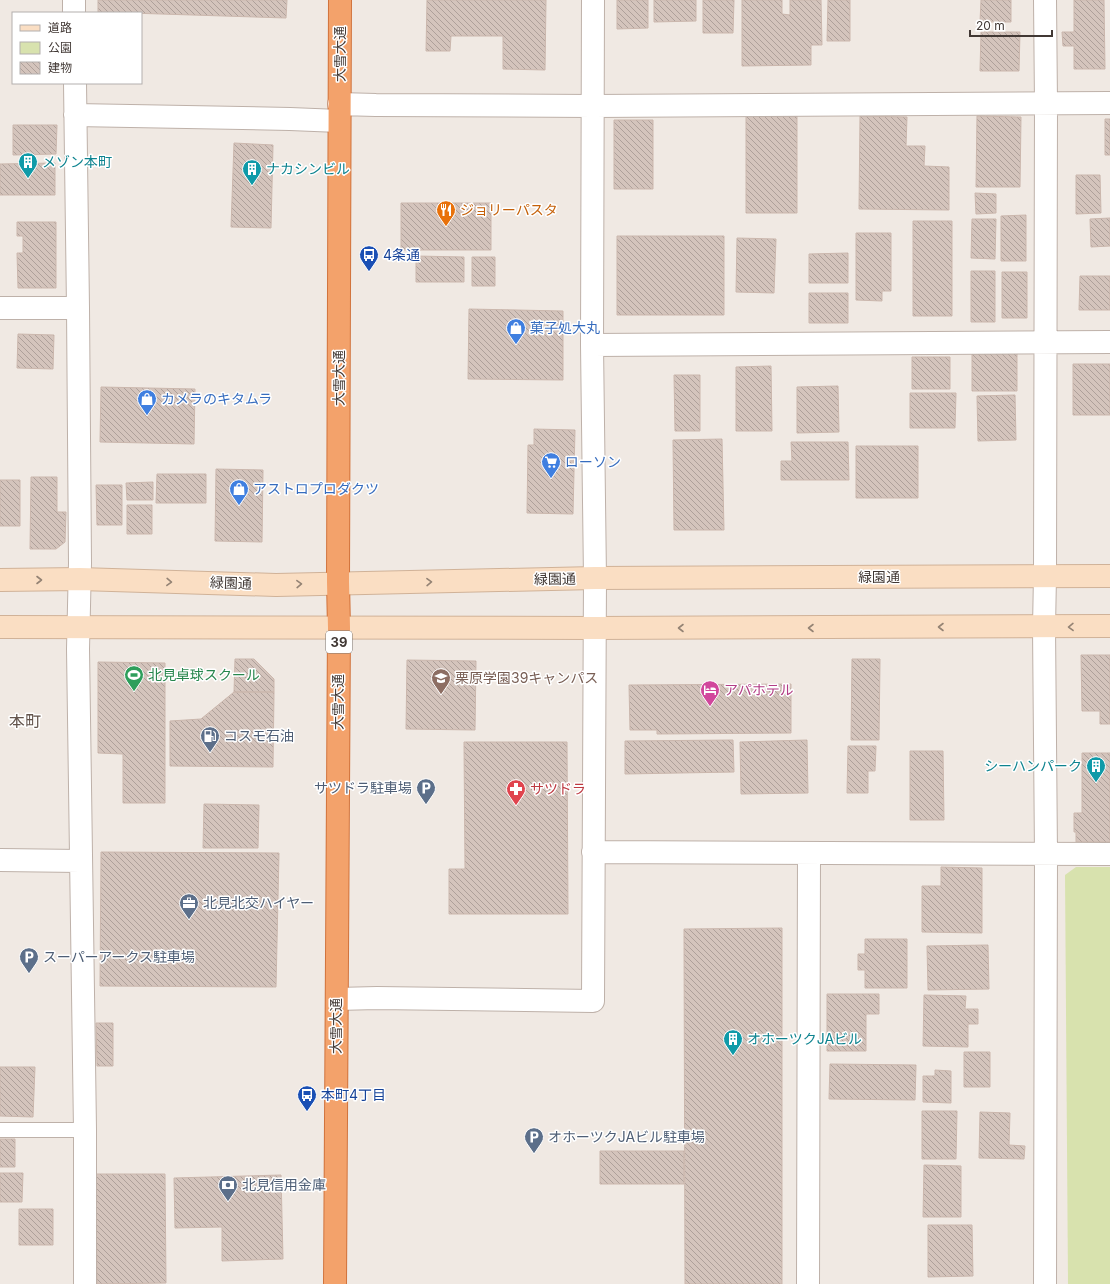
<svg xmlns="http://www.w3.org/2000/svg" width="1110" height="1284" font-family="Inter,'Noto Sans JP',sans-serif">
<style>
.green{fill:#d8e2ae}
.building{fill:url(#building-back-hatch);stroke:#cbb7ad}
.lines{fill:none;stroke-linecap:round;stroke-linejoin:round}
.lane-casing{stroke:#beb1a9;stroke-width:16}
.street-casing{stroke:#beb1a9;stroke-width:24}
.secondary-casing{stroke:#d0b298;stroke-width:24}
.highway-casing{stroke:#d1733c;stroke-width:24}
.lane{stroke:#fff;stroke-width:14}
.street{stroke:#fff;stroke-width:22}
.secondary{stroke:#fadec3;stroke-width:22}
.highway{stroke:#f3a26b;stroke-width:22}
.oneway{stroke:#948374}
.labels{text-anchor:middle;stroke-width:3;stroke-linejoin:round;paint-order:stroke}
.shield{fill:#fff;stroke:#7a7471;stroke-width:1}
.shield-label{font-size:13px;font-weight:bold;fill:#413834}
.street-label{font-size:14px;fill:#413834;stroke:#fff}
.culture-label{font-size:14px;fill:#0d838f;stroke:#fff;text-anchor:start}
.food-label{font-size:14px;fill:#c56008;stroke:#fff;text-anchor:start}
.transit-label{font-size:14px;fill:#164399;stroke:#fff;text-anchor:start}
.shop-label{font-size:14px;fill:#366cbe;stroke:#fff;text-anchor:start}
.leisure-label{font-size:14px;fill:#27864d;stroke:#fff;text-anchor:start}
.education-label{font-size:14px;fill:#785e54;stroke:#fff;text-anchor:start}
.hotel-label{font-size:14px;fill:#b23c85;stroke:#fff;text-anchor:start}
.service-label{font-size:14px;fill:#4e5e75;stroke:#fff;text-anchor:start}
.health-label{font-size:14px;fill:#be3a42;stroke:#fff;text-anchor:start}
.quarter-label{font-size:16px;fill:#63544c;stroke:#fff}
</style>
<defs>
<pattern id="building-back-hatch" width="6" height="6" patternUnits="userSpaceOnUse"><rect width="6" height="6" fill="#d4c4bc"/><path d="M-1 5l2 2M0 0l6 6M5-1l2 2" fill="none" stroke="#aea09a"/></pattern>
</defs>
<rect width="100%" height="100%" fill="#f0e9e3"/>
<path class="green" d="M1076,867H1110V1284H1068L1065,875Z"/>
<path class="building" d="M98,0H287L286,18L98,12Z
M427,0H546L545,70L503,69V36H451L450,51H426Z
M617,0H648V28L617,29Z
M654,0H696V21L654,22Z
M703,0H734L733,33H703Z
M742,0H782V14L790,15V0H821L822,45H811V65L742,66Z
M828,0H850V41H827Z
M981,0H1011V22H980Z
M1074,0H1104L1105,69H1074V46H1063L1062,32H1074Z
M981,32H1020L1019,71H980Z
M746,116H797V213H746Z
M860,116L907,117L906,146H925L924,166L949,167V210L859,209Z
M977,116L1021,117L1020,187H976Z
M1105,119H1110V155H1105Z
M614,120H653V189H614Z
M13,125H57L56,154L13,155Z
M234,143L273,145L271,228L231,227Z
M55,163V195H0V164Z
M1076,175H1100L1101,213L1076,214Z
M975,193L996,194V213L976,214Z
M401,203H491V250H401Z
M1026,215V261H1001V216Z
M1110,218V246L1091,247L1090,219Z
M972,219H996L995,259L971,258Z
M913,221H952V316H913Z
M17,222H56V288H18L17,253H23V236H17Z
M856,233H891V291H882V301L856,300Z
M617,236H724V315H617Z
M737,238L776,239L774,293L736,292Z
M848,253V283H809V254Z
M416,256L464,257V282H416Z
M472,257H495V286H472Z
M971,271H995V322H971Z
M1002,272H1027V318H1002Z
M1080,276H1110V310H1079Z
M809,293H848V323H809Z
M469,309L563,311V380L468,379Z
M18,334L54,335L53,369L17,368Z
M972,352H1017V391H972Z
M912,357H950V389H912Z
M1073,364H1110V415H1073Z
M771,366L772,431H736V367Z
M674,375H700V431H675Z
M838,386L839,432L797,433V387Z
M101,387L195,389L194,444L100,442Z
M910,393H956L955,428H910Z
M1015,395L1016,440L978,441L977,396Z
M534,429L575,430L573,514L527,513L528,445H534Z
M722,439L724,530H674L673,440Z
M791,442H848L849,480H781V461H792Z
M856,446H918V498H856Z
M216,469L263,470L262,542L215,541Z
M157,474H206V503H156Z
M31,477H57V512H66L65,542L56,549H30Z
M0,480H20V526H0Z
M153,482V500H127L126,483Z
M96,485H122V525H97Z
M127,505H152V534H127Z
M1081,655H1110V724H1100V711H1082Z
M235,659H254L274,679V692H234Z
M852,659H880L879,740H851Z
M407,660L476,661L475,730L406,729Z
M98,662L165,663V803H123V754L98,753Z
M791,684V733L657,734V730H630L629,685Z
M234,692H274L273,767L170,766V721L201,719Z
M733,740L734,772L625,774V741Z
M807,740L808,793L741,794L740,742Z
M464,742H567L568,914H449V869H465Z
M848,746H876L875,771H868V793H847Z
M910,751H943L944,820H910Z
M1082,753H1110V842H1076V832H1074V813H1082Z
M204,804L259,805L258,848H203Z
M101,852L279,853L276,987L100,986Z
M941,867L982,868V933L922,932V886H941Z
M782,928V1284H685L684,929Z
M865,939H907V988H865V970H858V954H865Z
M988,945L989,989L928,990L927,946Z
M827,994H879V1014H866V1051H827Z
M924,995L966,996L965,1009H978V1024H968V1047L923,1046Z
M96,1023H113V1066H97Z
M964,1052H990V1087H964Z
M830,1064L916,1065L915,1100L829,1099Z
M0,1067H35L33,1117L0,1116Z
M935,1070L951,1071V1103L923,1102V1076H935Z
M922,1111H957L956,1159H922Z
M980,1112L1010,1113L1009,1145L1025,1146L1024,1159L979,1158Z
M0,1139H15V1167H0Z
M600,1151H684V1184H600Z
M924,1165L961,1166V1217H923Z
M0,1173H23L22,1202H0Z
M96,1174H165L166,1283L97,1284Z
M281,1175L283,1259L222,1261V1227L175,1228L174,1178Z
M19,1209H53V1245H19Z
M928,1225H972L973,1276L928,1277Z"/>
<g class="lines">
<g class="lane-casing">
<path id="lane" d="M0,1130H85"/>
</g>
<g class="street-casing">
<path id="street" d="M74,0V13
M75,83L78,308L80,563L78,649L85,1130V1284
M339,104L376,105L593,106L1110,103
M75,115L290,119L339,121
M0,308H78
M592,345L1110,342
M593,852L1110,854
M0,860L80,861
M337,999L377,998L593,1001L595,578L592,345L593,0
M808,1284L809,853
M1045,1284L1046,855L1044,627L1045,576L1046,104L1045,0"/>
</g>
<g class="secondary-casing">
<path id="secondary" d="M0,580L80,579L276,585L595,578L1110,576
M0,627L595,628L1110,626"/>
</g>
<g class="highway-casing">
<path id="highway" d="M335,1284L339,628L338,582L340,0"/>
</g>
<use href="#lane" class="lane"/>
<use href="#street" class="street"/>
<use href="#secondary" class="secondary"/>
<use href="#highway" class="highway"/>
</g>
<defs><path id="oneway-chevron" d="M-2-3.5L2.5 0L-2 3.5" fill="none" stroke-width="1.6" stroke-linecap="round" stroke-linejoin="round"/></defs>
<g class="oneway">
<use href="#oneway-chevron" transform="translate(39 580)"/>
<use href="#oneway-chevron" transform="translate(169 582) rotate(2)"/>
<use href="#oneway-chevron" transform="translate(429 582) rotate(-1)"/>
<use href="#oneway-chevron" transform="translate(299 584) rotate(-2)"/>
<use href="#oneway-chevron" transform="translate(941 627) rotate(180)"/>
<use href="#oneway-chevron" transform="translate(1071 627) rotate(179)"/>
<use href="#oneway-chevron" transform="translate(681 628) rotate(180)"/>
<use href="#oneway-chevron" transform="translate(811 628) rotate(180)"/>
</g>
<defs>
<g id="building-pin" transform="scale(1)"><path d="M0 17L-7.5 6A9.5 9.5 0 1 1 7.5 6Z" fill="#0f9aa8" stroke="#fff"/><path d="M-4-6H4V6H1V3H-1V6H-4ZM-2.5-4.3h1.7v1.8h-1.7ZM.8-4.3h1.7v1.8H.8ZM-2.5-1h1.7V.8h-1.7ZM.8-1h1.7V.8H.8Z" fill="#fff"/></g>
<g id="restaurant-pin" transform="scale(1)"><path d="M0 17L-7.5 6A9.5 9.5 0 1 1 7.5 6Z" fill="#e8710a" stroke="#fff"/><path d="M-5-6h1v4h1v-4h1v4h1v-4h1v5L-1.5 .5V6h-2V.5L-5-1ZM5-6V6H3V1.5H1.5Q1.5-4 5-6Z" fill="#fff"/></g>
<g id="bus-pin" transform="scale(1)"><path d="M0 17L-7.5 6A9.5 9.5 0 1 1 7.5 6Z" fill="#1a4fb4" stroke="#fff"/><path d="M-5-6H5V4H4V6H2V4H-2V6H-4V4H-5ZM-3.5-4V0h7V-4ZM-3.5 1.2v1.5H-2V1.2ZM2 1.2v1.5H3.5V1.2Z" fill="#fff"/></g>
<g id="shop-pin" transform="scale(1)"><path d="M0 17L-7.5 6A9.5 9.5 0 1 1 7.5 6Z" fill="#3f7fe0" stroke="#fff"/><path d="M-5-2.5h2.3a2.7 3.5 0 0 1 5.4 0H5L5.5 6h-11ZM-1.5-2.5h3a1.5 2.3 0 0 0-3 0Z" fill="#fff"/></g>
<g id="supermarket-pin" transform="scale(1)"><path d="M0 17L-7.5 6A9.5 9.5 0 1 1 7.5 6Z" fill="#3f7fe0" stroke="#fff"/><path d="M-6-5.5h2.5l.6 2H6L4.5 2H-2.5L-4.4-4H-6ZM-1.5 3.2a1.3 1.3 0 1 0 .1 0ZM3 3.2a1.3 1.3 0 1 0 .1 0Z" fill="#fff"/></g>
<g id="stadium-pin" transform="scale(1)"><path d="M0 17L-7.5 6A9.5 9.5 0 1 1 7.5 6Z" fill="#2e9e5b" stroke="#fff"/><path d="M0-5a6.5 5 0 1 0 0 10a6.5 5 0 1 0 0-10ZM-3.5-1.8h7v3.6h-7Z" fill="#fff"/></g>
<g id="university-pin" transform="scale(1)"><path d="M0 17L-7.5 6A9.5 9.5 0 1 1 7.5 6Z" fill="#8d6e63" stroke="#fff"/><path d="M0-5L7-2L0 1L-7-2ZM-4 1L0 2.5L4 1V4Q0 6-4 4Z" fill="#fff"/></g>
<g id="hotel-pin" transform="scale(1)"><path d="M0 17L-7.5 6A9.5 9.5 0 1 1 7.5 6Z" fill="#d1479c" stroke="#fff"/><path d="M-6-4.5h1.5V1H6V5H4.5V3h-9V5H-6ZM-4 0a1.8 1.8 0 1 1 3.6 0ZM.5 0V-2.5h3Q6-2.5 6 0Z" fill="#fff"/></g>
<g id="fuel-pin" transform="scale(1)"><path d="M0 17L-7.5 6A9.5 9.5 0 1 1 7.5 6Z" fill="#5c6f8a" stroke="#fff"/><path d="M-5.5-6h7V0h2V4h1.3V-2.5L3-4.5l.8-.8L6-3V5H2.5V1h-1V6h-7ZM-4.2-4.7v3.2H.2V-4.7Z" fill="#fff"/></g>
<g id="parking-pin" transform="scale(1)"><path d="M0 17L-7.5 6A9.5 9.5 0 1 1 7.5 6Z" fill="#5c6f8a" stroke="#fff"/><path d="M-3.5-5.5H1a3.5 3.5 0 0 1 0 7H-1V5.5H-3.5ZM-1-3.4V-.6H.8a1.4 1.4 0 0 0 0-2.8Z" fill="#fff"/></g>
<g id="pharmacy-pin" transform="scale(1)"><path d="M0 17L-7.5 6A9.5 9.5 0 1 1 7.5 6Z" fill="#e0444e" stroke="#fff"/><path d="M-2-6h4v4h4v4h-4v4h-4v-4h-4v-4h4Z" fill="#fff"/></g>
<g id="office-pin" transform="scale(1)"><path d="M0 17L-7.5 6A9.5 9.5 0 1 1 7.5 6Z" fill="#5c6f8a" stroke="#fff"/><path d="M-6-3h4V-5.5h4V-3h4V5H-6ZM-1-4.5V-3h2v-1.5ZM-6 0V1H6V0Z" fill="#fff"/></g>
<g id="bank-pin" transform="scale(1)"><path d="M0 17L-7.5 6A9.5 9.5 0 1 1 7.5 6Z" fill="#5c6f8a" stroke="#fff"/><path d="M-6-4H6V4H-6ZM0-2.3a2.3 2.3 0 1 0 0 4.6a2.3 2.3 0 1 0 0-4.6Z" fill="#fff"/></g>
</defs>
<g fill-rule="evenodd">
<use href="#building-pin" x="28" y="162"/>
<use href="#building-pin" x="252" y="169"/>
<use href="#restaurant-pin" x="446" y="210"/>
<use href="#bus-pin" x="369" y="255"/>
<use href="#shop-pin" x="516" y="328"/>
<use href="#shop-pin" x="147" y="399"/>
<use href="#supermarket-pin" x="551" y="462"/>
<use href="#shop-pin" x="239" y="489"/>
<use href="#stadium-pin" x="134" y="675"/>
<use href="#university-pin" x="441" y="678"/>
<use href="#hotel-pin" x="710" y="690"/>
<use href="#fuel-pin" x="210" y="736"/>
<use href="#building-pin" x="1096" y="766"/>
<use href="#parking-pin" x="426" y="788"/>
<use href="#pharmacy-pin" x="516" y="789"/>
<use href="#office-pin" x="189" y="903"/>
<use href="#parking-pin" x="29" y="957"/>
<use href="#building-pin" x="733" y="1039"/>
<use href="#bus-pin" x="307" y="1095"/>
<use href="#parking-pin" x="534" y="1137"/>
<use href="#bank-pin" x="228" y="1185"/>
</g>
<g class="labels">
<rect class="shield" x="326" y="631" width="26" height="22" rx="3"/>
<g class="shield-label">
<text x="339" y="647">39</text>
</g>
<g class="street-label">
<text transform="translate(340 54) rotate(-90)" y="5">大雪大通</text>
<text transform="translate(339 378) rotate(-90)" y="5">大雪大通</text>
<text x="879" y="582">緑園通</text>
<text transform="translate(555 579) rotate(-1)" y="5">緑園通</text>
<text transform="translate(231 583) rotate(2)" y="5">緑園通</text>
<text transform="translate(338 702) rotate(-90)" y="5">大雪大通</text>
<text transform="translate(336 1026) rotate(-90)" y="5">大雪大通</text>
</g>
<g class="culture-label">
<text x="42" y="167">メゾン本町</text>
<text x="266" y="174">ナカシンビル</text>
<text x="1082" y="771" text-anchor="end">シーハンパーク</text>
<text x="747" y="1044">オホーツクJAビル</text>
</g>
<g class="food-label">
<text x="460" y="215">ジョリーパスタ</text>
</g>
<g class="transit-label">
<text x="383" y="260">4条通</text>
<text x="321" y="1100">本町4丁目</text>
</g>
<g class="shop-label">
<text x="530" y="333">菓子処大丸</text>
<text x="161" y="404">カメラのキタムラ</text>
<text x="565" y="467">ローソン</text>
<text x="253" y="494">アストロプロダクツ</text>
</g>
<g class="leisure-label">
<text x="148" y="680">北見卓球スクール</text>
</g>
<g class="education-label">
<text x="455" y="683">栗原学園39キャンパス</text>
</g>
<g class="hotel-label">
<text x="724" y="695">アパホテル</text>
</g>
<g class="service-label">
<text x="224" y="741">コスモ石油</text>
<text x="412" y="793" text-anchor="end">サツドラ駐車場</text>
<text x="203" y="908">北見北交ハイヤー</text>
<text x="43" y="962">スーパーアークス駐車場</text>
<text x="548" y="1142">オホーツクJAビル駐車場</text>
<text x="242" y="1190">北見信用金庫</text>
</g>
<g class="health-label">
<text x="530" y="794">サツドラ</text>
</g>
<g class="quarter-label">
<text x="25" y="727">本町</text>
</g>
</g>
<rect x="12" y="12" width="130" height="72" fill="#ffffff" stroke="#b3afae"/>
<rect x="20" y="25" width="20" height="6" fill="#fadec3" stroke="#b3afae"/>
<text x="48" y="32" font-size="12" fill="#413834">道路</text>
<rect x="20" y="42" width="20" height="12" fill="#d8e2ae" stroke="#b3afae"/>
<text x="48" y="52" font-size="12" fill="#413834">公園</text>
<rect x="20" y="62" width="20" height="12" fill="url(#building-back-hatch)" stroke="#b3afae"/>
<text x="48" y="72" font-size="12" fill="#413834">建物</text>
<path d="M970 30v6h82v-6" fill="none" stroke="#413834" stroke-width="2"/>
<text x="976" y="30" font-size="12" fill="#413834" stroke="#ffffff" stroke-width="3" paint-order="stroke">20 m</text>
</svg>
